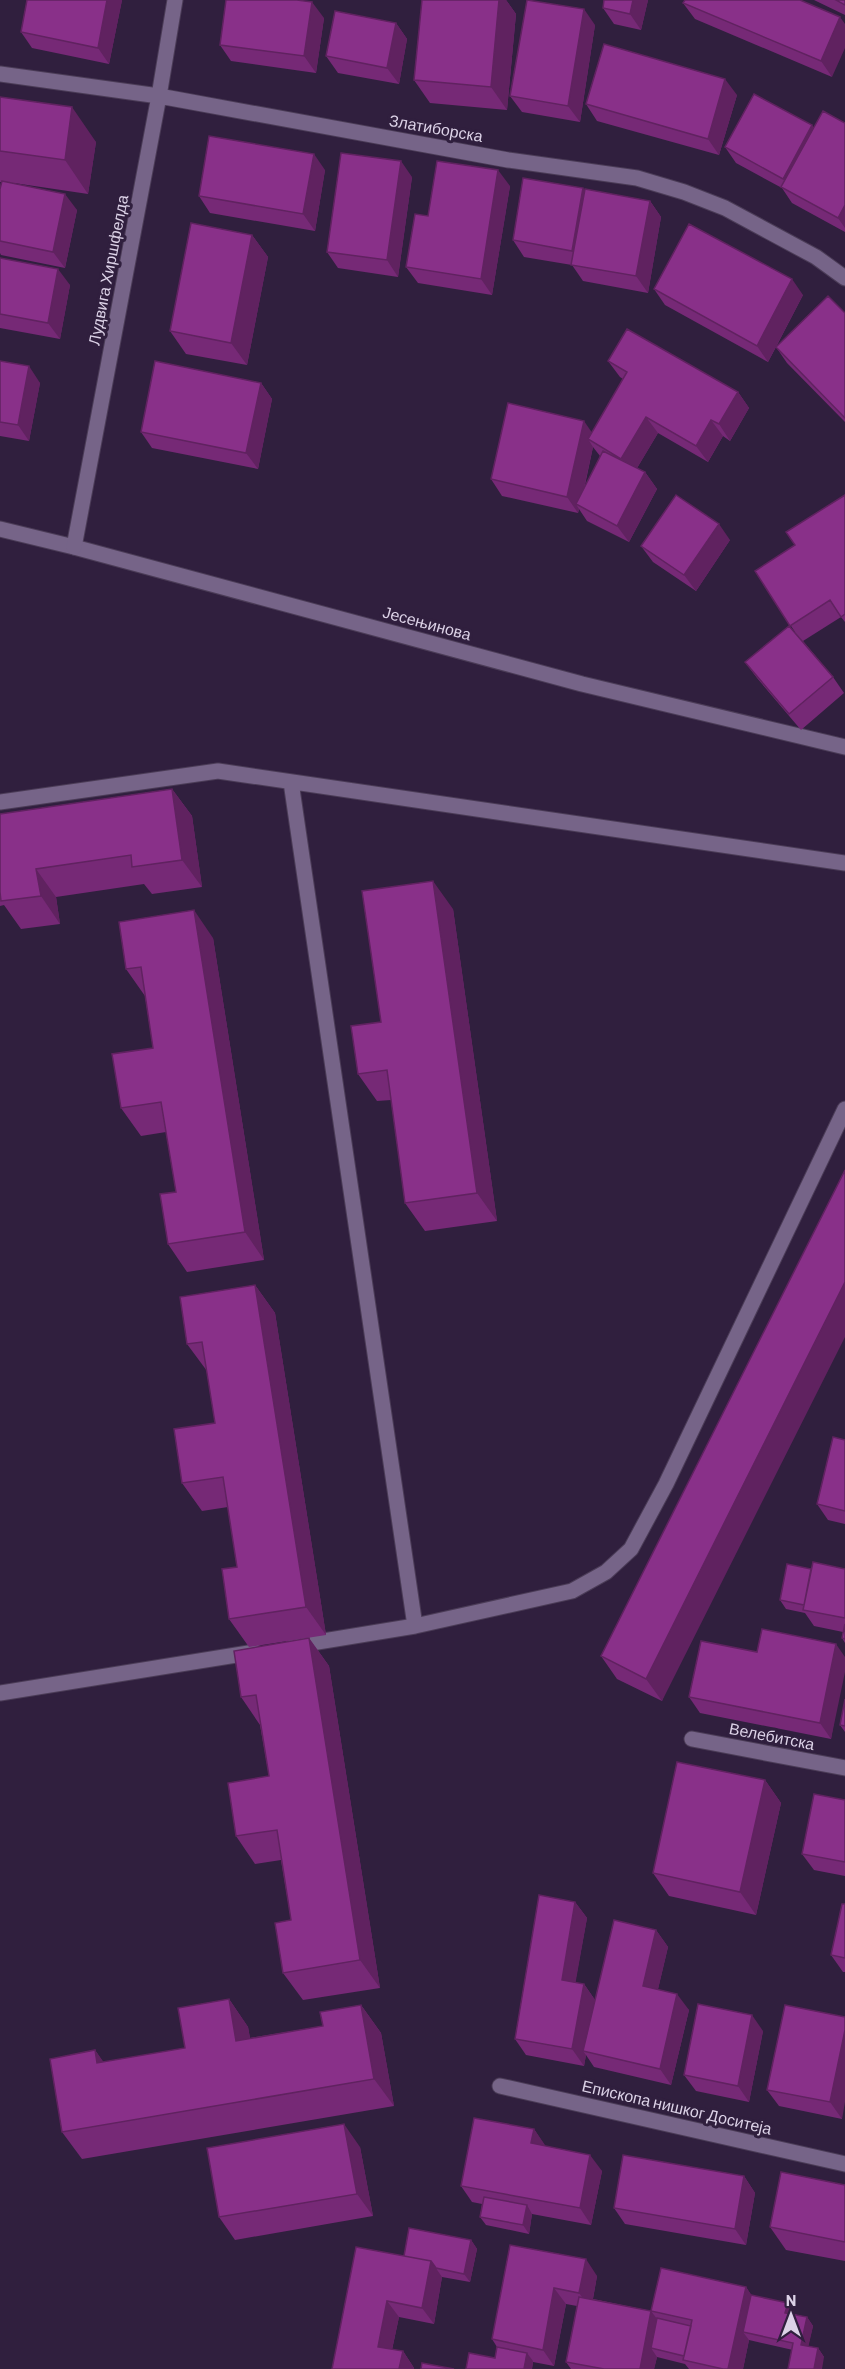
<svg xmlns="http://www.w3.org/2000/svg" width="845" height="2369" font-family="Barlow,sans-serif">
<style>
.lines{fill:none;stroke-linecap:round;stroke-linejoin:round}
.lane-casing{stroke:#4b3c57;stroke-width:17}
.street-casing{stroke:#4b3c57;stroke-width:17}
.lane{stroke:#766488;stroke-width:15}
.street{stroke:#766488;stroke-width:15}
.wall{fill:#762976;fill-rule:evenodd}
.shaded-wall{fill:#602260}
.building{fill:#893089;stroke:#602260;stroke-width:1.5}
.labels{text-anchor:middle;stroke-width:6;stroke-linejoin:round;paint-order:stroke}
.street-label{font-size:16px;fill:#dcd2e7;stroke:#301f3e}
</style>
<rect width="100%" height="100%" fill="#301f3e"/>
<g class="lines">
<g class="lane-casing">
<path id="lane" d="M0,529L74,547L582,684L845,747
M291,782L415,1626
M0,802L218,771L845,863
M293,1646L415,1626L572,1591L606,1572L631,1549L666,1484L845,1109
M0,1693L255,1652"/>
</g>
<g class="street-casing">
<path id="street" d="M0,74L159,96L508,160L637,178L684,192L725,208L816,257L845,278
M74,547L159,96L175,0
M692,1739L845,1768
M500,2086L845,2164"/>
</g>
<use href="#lane" class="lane"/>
<use href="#street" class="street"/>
</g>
<path class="wall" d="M27,0H122L109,64L32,48L21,32Z
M422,0H506L516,14L507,110L430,103L414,80Z
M648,0L641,30L614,24L603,8Z
M800,0L832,77L695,19L683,3Z
M814,0H845V15Z
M324,18L316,73L231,61L220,45Z
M396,23L407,39L399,84L338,73L326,56Z
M595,25L580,122L522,112L510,96Z
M737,95L719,155L597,121L586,104Z
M0,97L96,142L88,194L14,183L77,210L65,268L1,255L0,253V189L1,182H0Z
M845,123V232L792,203L782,188L736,163L725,147L814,127Z
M325,170L315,231L210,213L199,196Z
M412,177L398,277L338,268L327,252Z
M510,186L492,295L418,283L406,267L428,216Z
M585,191L650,201L661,217L648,293L583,281L572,265L524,257L513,240Z
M252,235L268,257L247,365L186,354L170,331Z
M0,258L70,285L60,339L0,328Z
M654,289L803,295L776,347L845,313V422L787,363L776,347L768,362L665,305Z
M0,361L40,383L29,441L0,436Z
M608,361L738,392L749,408L730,441L723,436L708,462L658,433L637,468L645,472L657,489L629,542L587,521L579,509L578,513L502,496L491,479L592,432L623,379L620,377ZM593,447L600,456L584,489L585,485Z
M261,383L272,399L258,469L152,448L141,432Z
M845,495V622L841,617L803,641L833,677L844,693L801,730L757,678L745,662L795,632L755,571L795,545Z
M730,540L696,591L653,562L641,546Z
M172,789L192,816L202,887L152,894L144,884L56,897L60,924L21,929L4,905L0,906V814Z
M453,909L497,1221L425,1231L405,1203L391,1100L377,1101L358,1074L381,1022Z
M213,938L264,1260L187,1272L168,1244L176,1192L166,1132L141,1136L121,1108L153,1048L145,996L126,969Z
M845,1170L662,1701L617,1679L601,1656Z
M255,1285L275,1313L326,1635L249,1647L229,1619L237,1567L228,1507L202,1511L182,1483L215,1423L207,1371L187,1344Z
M845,1440V1524L828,1520L817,1504Z
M811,1569H845V1643L842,1638L843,1632L814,1626L805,1613L786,1609L780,1600Z
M309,1638L329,1666L380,1988L303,2000L283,1973L291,1920L281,1860L255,1864L236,1836L269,1776L260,1725L241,1697Z
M757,1652L845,1657L831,1739L700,1713L689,1697Z
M845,1699V1732L840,1725Z
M765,1780L781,1803L756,1915L669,1896L653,1873Z
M845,1800V1876L814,1870L802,1854Z
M575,1902L587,1918L575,1983L584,1984L595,2000L656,1930L668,1947L658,1989L689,2010L671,2085L594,2067L586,2055L584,2066L526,2055L515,2039Z
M845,1904V1972H843L831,1955Z
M229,1999L248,2027L250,2038L323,2026L361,2005L381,2033L394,2106L82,2159L62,2132L95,2050L103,2062L185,2048Z
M845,2017L842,2119L779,2106L767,2090Z
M763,2031L749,2102L696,2091L684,2075Z
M534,2129L545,2146L602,2171L591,2225L532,2214L529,2234L486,2225L480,2217L482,2204L472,2202L461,2186Z
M360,2147L373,2216L235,2240L219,2217Z
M744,2176L755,2193L746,2245L625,2224L614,2208Z
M845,2185V2261L786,2250L770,2227Z
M471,2240L477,2249L470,2282L442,2277L434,2324L399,2317L392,2350L403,2351L414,2368L332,2369L404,2256Z
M510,2245L597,2276L593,2299L651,2311L746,2287L751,2295L794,2312L793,2314L807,2317L813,2326L808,2346L818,2348L824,2357L749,2340L743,2369H689L685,2364L657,2357L654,2369H571L566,2362L577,2306L566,2304L554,2366L533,2362L532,2369L495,2358L497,2347L492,2339Z"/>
<path class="shaded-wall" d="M107,0H122L109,64L98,48Z
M499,0H506L516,14L507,110L491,87Z
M633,0H648L641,30L630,14Z
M312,2L324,18L316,73L304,56Z
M584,9L595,25L580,122L568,106Z
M840,17L845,24V48L832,77L821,61Z
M396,23L407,39L399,84L387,68Z
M725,79L737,95L719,155L708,139Z
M72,107L96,142L88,194L65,160Z
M812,125L824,141L795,195L783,179Z
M314,154L325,170L315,231L303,214Z
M401,161L412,177L398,277L387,260Z
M498,170L510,186L492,295L481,279Z
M583,188L594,204L583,267L572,251Z
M65,194L77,210L65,268L53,252Z
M650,201L661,217L648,293L636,276Z
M845,205V228L838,218Z
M252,235L268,257L247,365L231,343Z
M58,269L70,285L60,339L48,323Z
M792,279L803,295L768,362L757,346Z
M29,366L40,383L29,441L18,425Z
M261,383L272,399L258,469L246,453Z
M738,392L749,408L730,441L719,424Z
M646,417L658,433L633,475L621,459Z
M711,420L723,436L708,462L696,446Z
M584,421L595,437L588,439L593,447L580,506L576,504L579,509L578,513L567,497Z
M645,472L657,489L629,542L617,526Z
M719,524L730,540L696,591L684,575Z
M172,789L192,816L202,887L182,860Z
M36,869L56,897L60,924L41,896Z
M433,881L453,909L497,1221L477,1193Z
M194,910L213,938L264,1260L245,1232Z
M845,1282V1337L662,1701L646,1679Z
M255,1285L275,1313L326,1635L306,1607Z
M309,1638L329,1666L380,1988L360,1960Z
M836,1644L845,1657V1672L831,1739L820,1723Z
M765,1780L781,1803L756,1915L740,1892Z
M575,1902L587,1918L573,1997L562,1980Z
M656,1930L668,1947L655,2002L643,1986Z
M584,1984L595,2000L583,2051L586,2055L584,2066L572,2049Z
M677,1994L689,2010L671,2085L660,2069Z
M229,1999L248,2027L255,2069L236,2041Z
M361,2005L381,2033L394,2106L374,2079Z
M752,2015L763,2031L749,2102L738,2086Z
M845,2030V2102L842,2119L830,2102Z
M95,2050L115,2078L97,2063Z
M344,2124L360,2147L373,2216L357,2194Z
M534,2129L545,2145L542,2159L531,2143Z
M590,2155L602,2171L591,2225L580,2208Z
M744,2176L755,2193L746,2245L735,2229Z
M527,2205L532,2214L529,2234L523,2225Z
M471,2240L477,2249L470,2282L464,2274Z
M586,2259L597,2276L591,2309L579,2293Z
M431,2261L442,2277L434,2324L422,2308Z
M746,2287L757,2303L743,2332L749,2340L743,2369H728Z
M554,2288L566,2304L554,2366L543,2350Z
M387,2301L399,2317L389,2363L378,2347Z
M788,2303L794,2312L791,2321L785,2313Z
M651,2311L663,2327L651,2348L657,2357L654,2369H640Z
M807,2317L813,2326L807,2353L801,2345Z
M818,2348L824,2357L822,2369H814Z
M403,2351L414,2368V2369H399Z
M527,2353L533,2361L532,2369H524Z"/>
<path class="building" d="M27,0H107L98,48L21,32Z
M226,0H297L312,2L304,56L220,45Z
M422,0H499L491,87L414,80Z
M527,0L584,9L568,106L510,96Z
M604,0H633L630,14L603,8Z
M685,0H800L840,17L821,61L683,3Z
M836,0H845V5Z
M335,11L396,23L387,68L326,56Z
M604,44L725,79L708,139L586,104Z
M754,94L812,125L783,179L725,147Z
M0,97L72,107L65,160L0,151Z
M823,111L845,123V205L838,218L781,187Z
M209,136L314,154L303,214L199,196Z
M341,153L401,161L387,260L327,252Z
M437,161L498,170L481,279L406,267L415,214L428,216Z
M523,178L583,188L572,251L513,240Z
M2,181L65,194L53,252L0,241V189Z
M585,189L650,201L636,276L571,265Z
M191,223L252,235L231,343L170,331Z
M689,224L792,279L757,346L654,289Z
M0,258L58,269L48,323L0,314Z
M828,296L845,313V418L776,347Z
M627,329L738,392L719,424L711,420L696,446L646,417L621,459L588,439L627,372L608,361Z
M0,361L29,366L18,425L0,422Z
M155,361L261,383L246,453L141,432Z
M508,403L584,421L567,497L491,479Z
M603,451L645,472L617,526L576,504Z
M676,495L719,524L684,575L641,546Z
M845,495V614L841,617L830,600L790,626L755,571L795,545L786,532Z
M789,626L833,677L789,714L745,662Z
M172,789L182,860L132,867L131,855L36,869L41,896L1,901L0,892V814Z
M433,881L477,1193L405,1203L387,1070L358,1074L351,1026L381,1022L362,891Z
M194,910L245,1232L168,1244L160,1194L176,1192L161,1102L121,1108L112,1054L153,1048L141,967L126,969L119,922Z
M845,1170V1282L646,1679L601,1656Z
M255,1285L306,1607L229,1619L222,1569L237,1567L223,1477L182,1483L174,1429L215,1423L202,1342L187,1344L180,1297Z
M833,1437L845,1440V1511L817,1504Z
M813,1562L845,1569V1618L803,1610Z
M787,1564L811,1569L804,1605L780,1600Z
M845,1624V1639L842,1638Z
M762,1629L836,1644L820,1723L689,1697L701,1641L757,1652Z
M309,1638L360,1960L283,1973L275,1923L291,1920L277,1830L236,1836L228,1783L269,1776L256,1695L241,1697L234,1651Z
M845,1699V1726L840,1725Z
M677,1762L765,1780L740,1892L653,1873Z
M814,1794L845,1800V1862L802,1854Z
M539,1895L575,1902L562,1980L584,1984L572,2049L515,2039Z
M842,1904H845V1958L831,1955Z
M614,1920L656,1930L643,1986L677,1994L660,2069L583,2051Z
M229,1999L236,2041L323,2026L320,2012L361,2005L374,2079L62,2132L50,2059L95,2050L97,2063L185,2048L178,2008Z
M698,2004L752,2015L738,2086L684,2075Z
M785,2005L845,2017V2030L830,2102L767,2090Z
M474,2118L534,2129L531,2143L590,2155L580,2208L461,2186Z
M344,2124L357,2194L219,2217L207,2148Z
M623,2155L744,2176L735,2229L614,2208Z
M781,2172L845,2185V2242L770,2227Z
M484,2197L527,2205L523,2225L480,2217Z
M409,2228L471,2240L464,2274L436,2268L431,2261L404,2256Z
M510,2245L586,2259L579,2293L554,2288L543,2350L492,2339Z
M356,2247L431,2261L422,2308L387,2301L378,2347L403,2351L399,2369H332Z
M661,2268L746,2287L728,2369H723L683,2360L692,2320L651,2311Z
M751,2295L788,2303L785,2313L807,2317L801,2345L818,2348L814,2369H788L793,2343L743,2332Z
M579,2297L651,2311L640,2369H604L566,2362Z
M657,2318L691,2326L684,2356L651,2348Z
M497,2347L527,2353L524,2369H466L469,2353L495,2358Z
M422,2363L454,2369H421Z"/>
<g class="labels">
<g class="street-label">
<text transform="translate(436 128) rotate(10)" y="6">Златиборска</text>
<text transform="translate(108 270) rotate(-79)" y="6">Лудвига Хиршфелда</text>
<text transform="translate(427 623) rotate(15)" y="6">Јесењинова</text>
<text transform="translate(772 1736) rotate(11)" y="6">Велебитска</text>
<text transform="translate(677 2107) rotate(13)" y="6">Епископа нишког Доситеја</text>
</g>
</g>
<g transform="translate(791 2315)" stroke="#301f3e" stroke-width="4.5" paint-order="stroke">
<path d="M0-4.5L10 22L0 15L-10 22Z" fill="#dcd2e7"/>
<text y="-9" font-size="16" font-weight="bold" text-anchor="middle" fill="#dcd2e7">N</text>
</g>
</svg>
